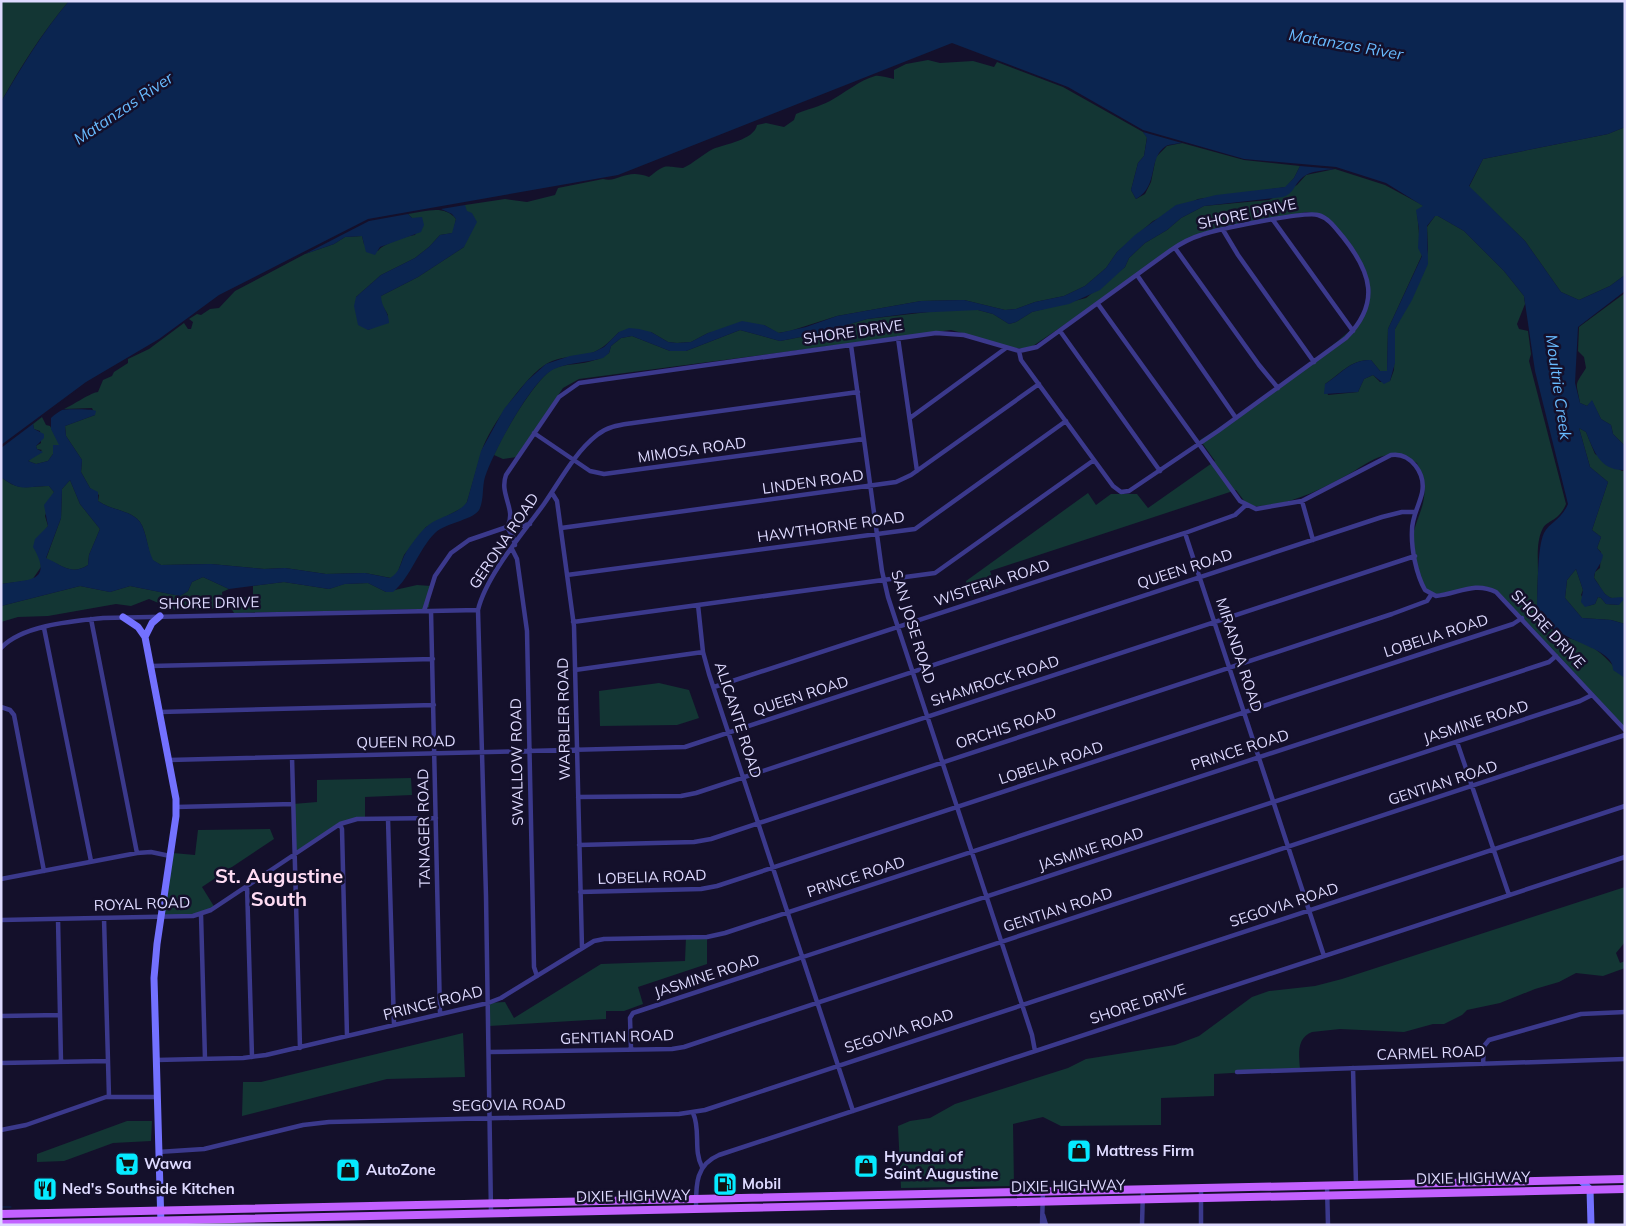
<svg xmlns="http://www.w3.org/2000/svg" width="1626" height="1226" font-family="Mulish,sans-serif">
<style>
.green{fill:#133634}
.water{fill:#0b2550;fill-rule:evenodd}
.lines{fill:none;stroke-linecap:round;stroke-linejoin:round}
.stream{stroke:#0b2550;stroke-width:1}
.street{stroke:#3b398c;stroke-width:4.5}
.secondary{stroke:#7371ff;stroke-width:7}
.primary{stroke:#c261ff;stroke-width:8}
.labels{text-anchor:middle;stroke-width:5;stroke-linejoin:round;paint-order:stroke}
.street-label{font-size:15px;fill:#dedaff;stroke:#14102b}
.poi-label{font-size:15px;font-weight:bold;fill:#dedaff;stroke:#14102b;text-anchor:start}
.water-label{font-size:16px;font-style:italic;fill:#68bbff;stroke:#14102b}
.district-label{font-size:20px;font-weight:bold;fill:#ffdcf3;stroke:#14102b}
</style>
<rect width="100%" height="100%" fill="#14102b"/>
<path class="green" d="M1,1H69C42,33 21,66 1,102Z
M928,60L940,63L973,61L994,67L997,62L1063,87L1143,132L1147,137L1144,156L1138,163L1131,190L1136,199L1145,194L1151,182L1156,157L1167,146L1182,143L1244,160L1300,166L1294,178L1286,187L1198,199L1153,221L1117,252L1106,268L1085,286L1064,296L1035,302L1016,309L1005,310L964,300L921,301L837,316L790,331L778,333L764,325L708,333L691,342L677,343L668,342L651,332H619C609,342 600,352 585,355C572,357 559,357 548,363C527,374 489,428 482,450C477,467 472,485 467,502L464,507L426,527L404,555L397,574L391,578L365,573L326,574L285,568L264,569L211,564L161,565L152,560C147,548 147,533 140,522C131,510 110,510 98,501L99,495L90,488L81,472L82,460L66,436L65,426L95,415L92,408L64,409C73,405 92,392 98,392L103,380L112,376L114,372L128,363V359L149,349L184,323L188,329H191L193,322L189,319L197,314L201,315L210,309L219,308L235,291L305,254L334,244L345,237L362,236L364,244L378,251C382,244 406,236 415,235L422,218H412L408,214C425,212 444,204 456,219L453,233L440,235L429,247L415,258L381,275L356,297L368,330L377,326L388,315L381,303V296L418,277L464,247L465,205L505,199L527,202L555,195L558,188L603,179C619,183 625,168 649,177C666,164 662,166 683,168C694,163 703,154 713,149C725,144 754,140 757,125L766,123L784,127L794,120L796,114C807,109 819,107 830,101C843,94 860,80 875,76C880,75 888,78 894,79V70L906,64Z
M1625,127V275L1610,286L1579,300L1561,292L1525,241L1469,187L1483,159L1608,134Z
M1335,169L1385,185L1424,206L1417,213C1419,228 1419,241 1422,255L1388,329L1387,372L1380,371L1371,360C1351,359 1340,374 1325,384L1328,395L1358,392L1364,379L1373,375L1380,382L1390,381L1394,370L1395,329L1424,272L1428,250L1427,227L1435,216H1438L1464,231L1504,271L1524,296L1525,304L1517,324L1519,329L1528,331L1531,354L1529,361L1566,504C1559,521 1548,520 1543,528C1536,541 1538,558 1538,573C1537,601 1534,620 1561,635C1570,640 1581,640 1590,646C1606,655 1613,667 1625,678V728L1494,589L1482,586L1431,595C1413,583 1410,551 1414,531C1417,519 1423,508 1424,497C1426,484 1421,474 1417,463C1409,460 1399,455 1391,455C1375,455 1362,467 1349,474C1318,491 1285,508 1248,506L1236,490L990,571L996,589L970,597L966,581L1088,493L1096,505L1111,494H1137L1148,508L1215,461L1200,440C1248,410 1295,376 1339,340C1345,334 1357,327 1361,319C1372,294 1368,274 1352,252C1338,232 1333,215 1306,212L1197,235L1030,348C1004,351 977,336 951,330L579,379L563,388L517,457L503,459L494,455C502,436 535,379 553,369C566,363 582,365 595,360C600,359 604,356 609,353L611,346L621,338L632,336L670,351H686L740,330L780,341L816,334L867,319L955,309L978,310L993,314L1009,324L1016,322L1032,312L1086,298L1125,267L1129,258L1145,243L1167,230L1181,218L1204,206L1269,200L1297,185L1306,175Z
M1625,293V446L1613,434L1611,425L1601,419L1592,401L1587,406L1580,403C1576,380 1574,387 1586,368L1584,357L1578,351L1579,327Z
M42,417L46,425L50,426L60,445L54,446L53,454L48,461L36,464L28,461L42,450L37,449L36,446L41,443L40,431L34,429L33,424Z
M1579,428L1586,432L1595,454L1622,471L1625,470V624L1611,620L1582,618L1565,598L1567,580L1576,569L1583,590L1581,595L1588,606L1595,604L1598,597L1601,598L1606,604L1619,605L1617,598C1604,600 1601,586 1594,578L1595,572L1600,568L1601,552L1597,548L1601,537L1592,530L1608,482L1590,467Z
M1,477C19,492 28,486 49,486L54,492L45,516L48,526L40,537L41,567L32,580L1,584Z
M70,480L80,504L100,529L89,555L88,565C71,576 63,565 46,559L61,518L62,489Z
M203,577L229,589L222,592L223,605L212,609L175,610L149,599L131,606L116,604L48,616L18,617L1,622V606L80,586L110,592L130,586L180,596L188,591L192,582Z
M284,582L329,589L344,584L368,583L386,592L417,585L431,586L429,607L424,609L234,613L228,603L253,595V586Z
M659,683L689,690L699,718L677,725L600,726L599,691Z
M411,778L412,795L365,797V819L349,820L295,853L293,804L317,802V780Z
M270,829L274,839L202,887L215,908L201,915L163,917L173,853L195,855L198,830Z
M1625,887V942L1616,953L1620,963L1625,961V968L1603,976L1576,973L1559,982L1535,989L1500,1003L1467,1010L1462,1015L1444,1024H1433L1404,1032L1340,1029L1312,1032C1296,1038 1299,1056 1300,1069L1214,1074V1096L1161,1098V1125L1061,1126L1043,1117L1013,1124L1014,1186L901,1188L898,1126L910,1121L930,1118L955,1104L1068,1068L1086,1059L1175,1045L1199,1036L1252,997L1269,991L1315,986L1342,979Z
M686,937H707V964L638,987L643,1004L624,1011H606V1019L489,1026L488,1003L505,1002L514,1018L601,964L685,961Z
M463,1033L465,1077L387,1079L242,1116L243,1082H261Z
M127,1121H152L151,1141L113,1143L64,1161L37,1162V1154Z"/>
<path class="water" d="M69,1H1625V127L1608,134L1483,159L1469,186L1525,241L1561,292L1579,300L1610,286L1625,275V291L1578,327L1575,383L1580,403L1587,406L1592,400L1601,419L1611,425L1613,434L1625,446V470C1600,471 1594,451 1586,432L1579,428L1590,467L1608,482L1592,530L1601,537L1597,548L1603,555C1602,565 1594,569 1594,578L1605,594L1611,598L1622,597L1624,599L1619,605L1606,604L1601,598L1598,597L1595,604L1585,607L1581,602L1583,590L1576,569L1567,580L1565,598L1582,618L1611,620L1625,624V678L1613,670C1615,644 1546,643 1537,606C1538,589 1537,548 1544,533C1550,522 1561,520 1568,504L1535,371L1524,296L1504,271L1464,231L1438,216H1435L1427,226L1428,264L1412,300L1395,329V363L1390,381L1384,384L1373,375L1364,379L1358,392L1324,394L1325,384C1341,374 1351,359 1371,360L1380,371H1387L1388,329L1422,256L1418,248L1419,229L1416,210L1423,206L1386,183L1336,167L1244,159L1143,130L1068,87L952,43L618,175L368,219L219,295L159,339L86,382L1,445V102C22,66 42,33 69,1Z
M1143,132L1182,143C1177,144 1170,144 1166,146C1147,158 1160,185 1136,199L1131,190L1138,163L1144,156L1147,138Z
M1300,166L1335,169C1325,170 1310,171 1303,177C1294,184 1294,194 1283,197L1204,206L1181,218L1167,230L1145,243L1129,258L1125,267L1100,290L1069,304L1032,312L1016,322L1009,324L993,314L978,310L913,313L867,319L816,334L780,341L740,330L686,351H670L632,336L621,338L611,346L609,353L603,358C587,363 570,362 554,369C531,380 493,453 485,477C482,487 484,498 480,508C476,520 446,522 435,533C418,550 411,577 393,592H386L368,583L345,584L329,589L284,582L229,589L203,577L192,582L188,591L180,596L130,586L110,592L80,586L1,606V584C25,579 55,584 33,547L35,539L48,526L44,505L54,492L49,486C25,486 22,493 1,477V448L82,387L33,424L34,429L44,434V438L36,446L37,449L43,452L28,461L36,464L48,461L53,454V445H59L51,429V418C54,415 58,412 62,410C66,409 93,409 96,411L95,415L65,426L66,436L82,460L81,472L90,488L98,492V501C110,510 131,510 140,522C147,533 147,548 153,560L161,565L211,564L264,569L285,568L326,574L365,573L390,578C400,572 400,565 404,556C409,547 418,535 425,528C437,516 458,515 467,502L481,451L504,409L527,381L546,364L570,356L594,352L604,347L619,332L629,328L639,329L651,332L668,342L677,343L691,342L708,333L742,321L764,325L779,333L806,327L837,316L921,301L964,300L1005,310L1016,309L1035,302L1064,296L1085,286L1106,268L1117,252L1135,235L1176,205L1216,195L1285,187L1294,178ZM70,480L80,504L100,529L89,555L88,565C71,576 62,565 46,558L61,518L62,489Z
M465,205L467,211L472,213L477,222L464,247L418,277L381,296C381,307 389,312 389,323L368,330L358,325L354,306L356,297L381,275L415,258L429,247L440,235L452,233L456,219L452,214L441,209Z
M408,214L412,218L422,217L424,225L421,232L380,247L375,255L366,252L362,236L345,237L334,244L305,254L369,221Z"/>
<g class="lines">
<path class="stream" d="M1,1207H11"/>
<path class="street" d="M1273,220L1353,331
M1223,230L1238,255L1314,362
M1175,248L1259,365L1278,388
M1137,275L1236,418
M1098,304L1240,501L1256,509L1302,501L1391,455C1411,452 1426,474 1422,493C1419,506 1412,517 1412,530C1411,548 1416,574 1425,590L1436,596C1458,594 1474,581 1496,592L1625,730
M1060,331L1160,471
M898,338L917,471
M851,345L882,571L888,597L1032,1035L1035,1051
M910,418L1006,348
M534,433L590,471L604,474L864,439
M552,493L557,501L574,626L582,948
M1302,501L1313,540
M530,524L516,527L508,525C516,509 499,494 506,475L559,397L579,383L936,333L964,335L1019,351L1037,347L1171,250C1180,244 1191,238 1201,235C1218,229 1305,211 1318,215C1329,218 1336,229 1343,237C1371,272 1381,303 1346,338L1218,431L1129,491L1121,492L1113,486L1021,360L1019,351
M561,528L896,482L911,475L1039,384
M1185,533L1324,956
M512,549L517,559L527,631L534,967L537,976
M567,575L915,529L1066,421
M424,611L435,576L451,553L469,540L507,527L513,537L515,545
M431,611L440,1014
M91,619L137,853
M573,622L698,605
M44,628L91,861
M1,648C22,625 74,621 103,618L478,610
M151,666L433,659
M575,670L703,652
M714,687L1185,533L1235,515L1246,505
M1,707L10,710L14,715L44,871
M160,712L434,705
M1457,742L1509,895
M292,757L300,1048
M169,760L685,747L1382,517L1402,512H1415
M578,797L681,796L696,793L1415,556
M176,807L293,804
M388,819L394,1025
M340,824L342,829L347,1036
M579,845L694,842L711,839L1392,614L1427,601L1431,595
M1,879L137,853L151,852L170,856
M247,885L252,1057
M580,892L701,889L717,886L1430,651L1513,624L1522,618
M201,914L205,1059
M104,918L109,1097
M58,919L61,1062
M1,920L193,916L211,910L340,824L357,819L436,818
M1,1016L60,1015
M631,1049L630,1018L633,1013L1580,701L1592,695
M489,1052L672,1049L684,1047L1625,735
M156,1060L243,1058L266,1055L488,1003L501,998L594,941L604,939L707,937L725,933L1436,699L1549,662L1556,656
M1,1063L107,1061
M1483,1064L1484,1046L1489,1040L1581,1014L1625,1012
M1353,1068L1356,1184
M1237,1072L1625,1059
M853,1111L709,674L703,652L698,605L935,573L1094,460
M693,1113C701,1130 693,1150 702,1167
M1,1130L26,1125L106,1097H157
M158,1152L204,1149L303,1125L329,1122L679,1114L705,1110L1625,806
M1327,1185L1328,1225
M1201,1188V1225
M696,1208C696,1186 695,1165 719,1155L1625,857
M491,1212L486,896L478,610C486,576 523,533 544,504C560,481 575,452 597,435C608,426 620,425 633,423L858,392
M1043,1215L1046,1225
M1042,1225L1043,1191
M1142,1225L1143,1189"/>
<path class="secondary" d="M123,617L138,627L145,637L176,799V816L157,944L154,978L161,1225
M145,637L152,623L160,616
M1580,1180L1590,1189L1591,1225"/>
<path class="primary" d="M1,1214L1625,1179
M1,1224L1625,1189"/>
</g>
<defs>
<g id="shop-square" transform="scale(1.25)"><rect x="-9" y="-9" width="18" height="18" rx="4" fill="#06eaff" stroke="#14102b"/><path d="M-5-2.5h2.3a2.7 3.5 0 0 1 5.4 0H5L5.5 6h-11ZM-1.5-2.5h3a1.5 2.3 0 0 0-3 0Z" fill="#111"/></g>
<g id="supermarket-square" transform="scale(1.25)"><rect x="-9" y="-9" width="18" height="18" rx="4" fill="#06eaff" stroke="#14102b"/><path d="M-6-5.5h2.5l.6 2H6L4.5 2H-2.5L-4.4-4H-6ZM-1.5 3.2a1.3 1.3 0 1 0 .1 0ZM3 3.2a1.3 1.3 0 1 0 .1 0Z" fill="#111"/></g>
<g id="fuel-square" transform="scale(1.25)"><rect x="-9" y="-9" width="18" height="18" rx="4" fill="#06eaff" stroke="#14102b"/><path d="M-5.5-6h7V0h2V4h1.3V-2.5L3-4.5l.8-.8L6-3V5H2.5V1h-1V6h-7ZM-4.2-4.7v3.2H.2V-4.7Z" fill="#111"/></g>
<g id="restaurant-square" transform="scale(1.25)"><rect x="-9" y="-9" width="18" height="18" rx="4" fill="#06eaff" stroke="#14102b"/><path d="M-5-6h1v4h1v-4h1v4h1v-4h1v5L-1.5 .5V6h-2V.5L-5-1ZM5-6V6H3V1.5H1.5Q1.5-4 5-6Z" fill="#111"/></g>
</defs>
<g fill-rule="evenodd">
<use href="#shop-square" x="1079" y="1151"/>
<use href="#supermarket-square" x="127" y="1164"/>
<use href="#shop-square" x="866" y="1166"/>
<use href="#shop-square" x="348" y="1170"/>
<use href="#fuel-square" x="725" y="1184"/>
<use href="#restaurant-square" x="45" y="1189"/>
</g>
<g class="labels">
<g class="street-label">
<text transform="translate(1247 214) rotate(-12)" y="5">SHORE DRIVE</text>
<text transform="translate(853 332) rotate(-8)" y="5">SHORE DRIVE</text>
<text transform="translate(692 450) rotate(-8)" y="5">MIMOSA ROAD</text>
<text transform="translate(813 482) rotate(-8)" y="5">LINDEN ROAD</text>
<text transform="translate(831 527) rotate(-8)" y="5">HAWTHORNE ROAD</text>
<text transform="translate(504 541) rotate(-56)" y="5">GERONA ROAD</text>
<text transform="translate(1185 569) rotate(-18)" y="5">QUEEN ROAD</text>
<text transform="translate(992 583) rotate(-18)" y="5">WISTERIA ROAD</text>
<text transform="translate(209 603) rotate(-1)" y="5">SHORE DRIVE</text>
<text transform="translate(913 627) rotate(73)" y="5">SAN JOSE ROAD</text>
<text transform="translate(1548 629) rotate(47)" y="5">SHORE DRIVE</text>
<text transform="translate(1436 636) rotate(-18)" y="5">LOBELIA ROAD</text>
<text transform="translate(1239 655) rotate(72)" y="5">MIRANDA ROAD</text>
<text transform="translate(995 681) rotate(-18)" y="5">SHAMROCK ROAD</text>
<text transform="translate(801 696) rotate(-18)" y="5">QUEEN ROAD</text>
<text transform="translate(564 719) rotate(-91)" y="5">WARBLER ROAD</text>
<text transform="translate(738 720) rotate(72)" y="5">ALICANTE ROAD</text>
<text transform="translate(1476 722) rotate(-18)" y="5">JASMINE ROAD</text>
<text transform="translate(1006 728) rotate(-18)" y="5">ORCHIS ROAD</text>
<text transform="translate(406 742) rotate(-1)" y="5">QUEEN ROAD</text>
<text transform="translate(1240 750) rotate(-18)" y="5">PRINCE ROAD</text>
<text transform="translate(517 762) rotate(-91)" y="5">SWALLOW ROAD</text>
<text transform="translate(1051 763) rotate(-18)" y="5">LOBELIA ROAD</text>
<text transform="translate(1443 783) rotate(-18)" y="5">GENTIAN ROAD</text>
<text transform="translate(424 828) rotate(-91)" y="5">TANAGER ROAD</text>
<text transform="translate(1091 849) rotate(-18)" y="5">JASMINE ROAD</text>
<text transform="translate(652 877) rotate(-2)" y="5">LOBELIA ROAD</text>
<text transform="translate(856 877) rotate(-18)" y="5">PRINCE ROAD</text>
<text transform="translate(142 904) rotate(-2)" y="5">ROYAL ROAD</text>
<text transform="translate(1284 905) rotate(-18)" y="5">SEGOVIA ROAD</text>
<text transform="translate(1058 910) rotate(-18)" y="5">GENTIAN ROAD</text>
<text transform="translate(707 976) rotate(-18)" y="5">JASMINE ROAD</text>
<text transform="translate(433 1003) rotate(-14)" y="5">PRINCE ROAD</text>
<text transform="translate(1138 1004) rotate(-18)" y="5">SHORE DRIVE</text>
<text transform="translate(899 1031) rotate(-18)" y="5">SEGOVIA ROAD</text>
<text transform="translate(617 1037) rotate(-2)" y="5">GENTIAN ROAD</text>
<text transform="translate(1431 1053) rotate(-2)" y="5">CARMEL ROAD</text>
<text transform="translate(509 1105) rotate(-1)" y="5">SEGOVIA ROAD</text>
<text transform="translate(1473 1178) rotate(-1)" y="5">DIXIE HIGHWAY</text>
<text transform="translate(1068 1186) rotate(-1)" y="5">DIXIE HIGHWAY</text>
<text transform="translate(633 1196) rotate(-1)" y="5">DIXIE HIGHWAY</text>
</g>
<g class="poi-label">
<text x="1096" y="1156">Mattress Firm</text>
<text x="884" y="1162">Hyundai of<tspan x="884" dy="17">Saint Augustine</tspan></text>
<text x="144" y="1169">Wawa</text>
<text x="366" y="1175">AutoZone</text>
<text x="742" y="1189">Mobil</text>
<text x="62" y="1194">Ned's Southside Kitchen</text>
</g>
<g class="water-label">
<text transform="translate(1346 44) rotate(10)" y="6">Matanzas River</text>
<text transform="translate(123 108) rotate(-34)" y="6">Matanzas River</text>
<text transform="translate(1559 387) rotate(82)" y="6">Moultrie Creek</text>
</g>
<g class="district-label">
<text x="279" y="883">St. Augustine<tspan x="279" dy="23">South</tspan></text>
</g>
</g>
<rect width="1626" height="1226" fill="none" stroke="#dedaff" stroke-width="5"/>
</svg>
